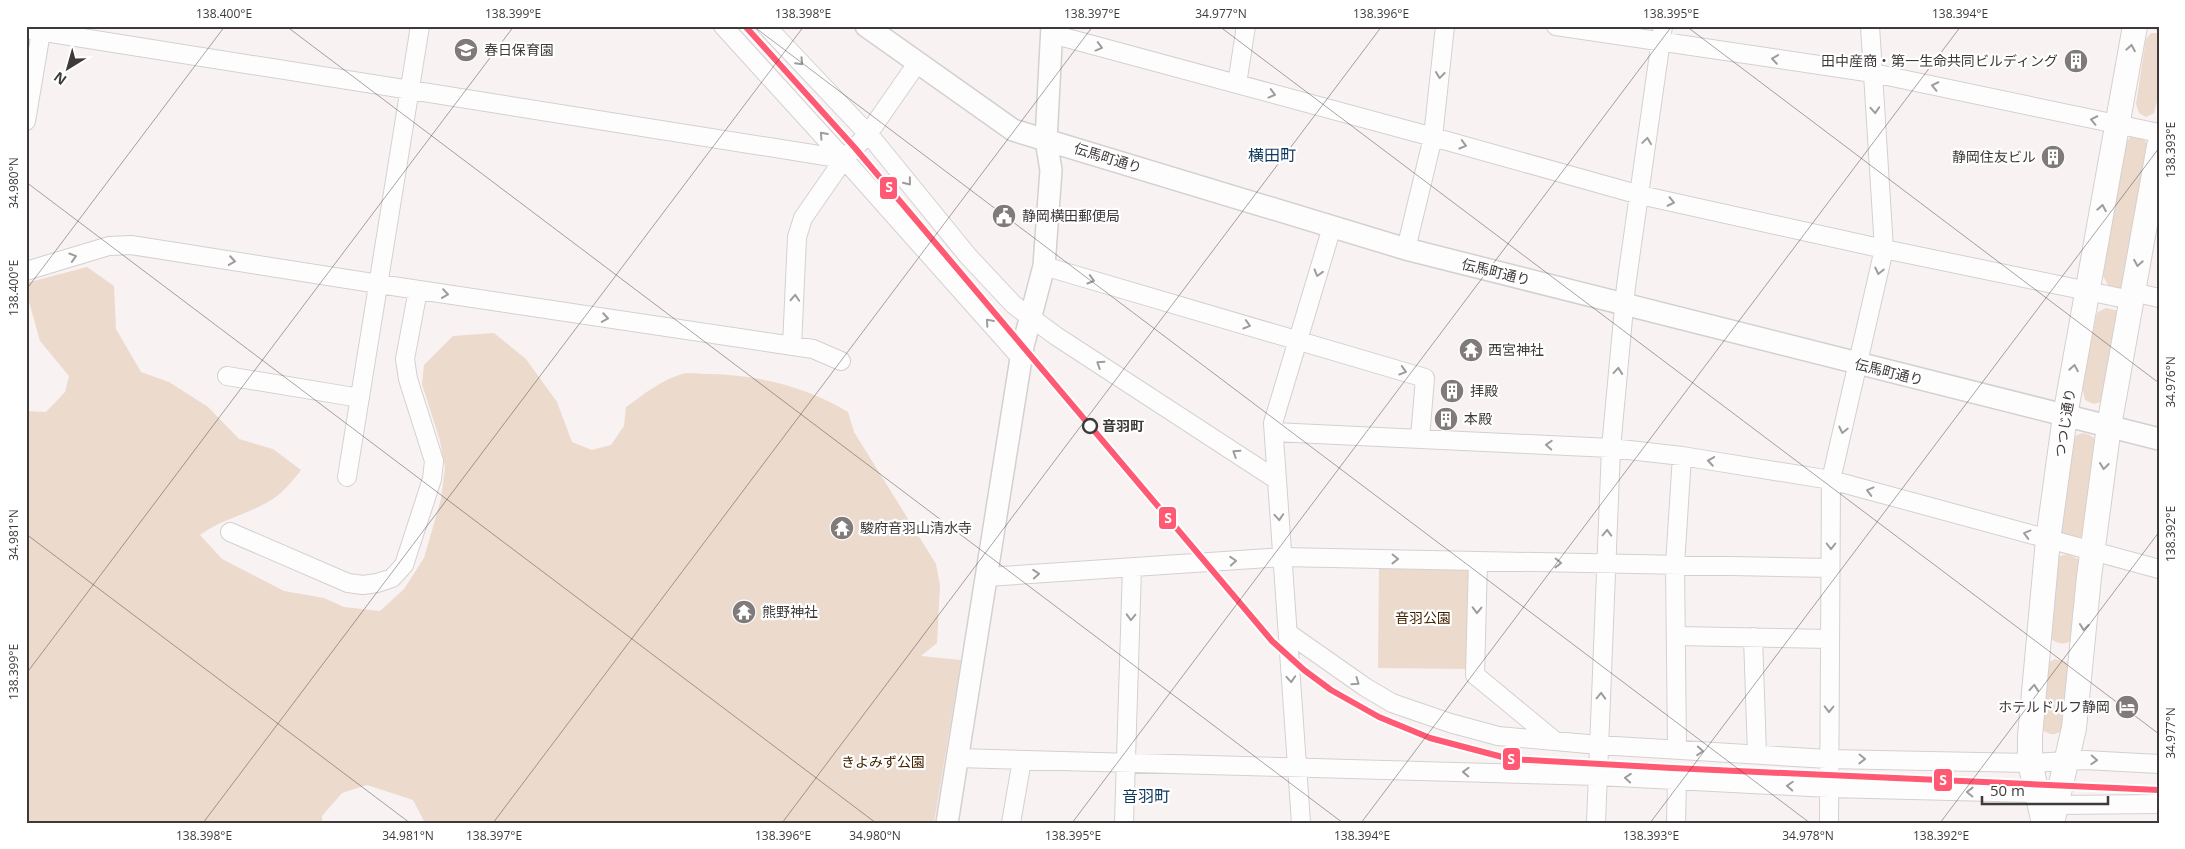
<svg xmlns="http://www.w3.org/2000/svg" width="2185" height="849" font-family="'Open Sans','Noto Sans JP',sans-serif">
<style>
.green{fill:#ecdacd}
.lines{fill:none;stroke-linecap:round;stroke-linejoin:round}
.minor-casing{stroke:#d5d0d0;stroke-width:20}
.tertiary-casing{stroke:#d5d0d0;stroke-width:24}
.secondary-casing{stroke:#d5d0d0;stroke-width:26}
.minor{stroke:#fefdfd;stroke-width:18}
.tertiary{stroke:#fefdfd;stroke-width:21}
.secondary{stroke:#fefdfd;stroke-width:24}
.rail-1-casing{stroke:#fff;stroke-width:10}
.rail-1{stroke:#ff5973;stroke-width:6}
.oneway{stroke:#9e9c9c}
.ticks{fill:none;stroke:#3f3a3a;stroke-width:1;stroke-opacity:0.45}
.stop-dot{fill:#fff;stroke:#3f3a3a;stroke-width:2.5}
.labels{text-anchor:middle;stroke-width:4.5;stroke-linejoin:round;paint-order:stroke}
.poi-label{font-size:14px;fill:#3f3a3a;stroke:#fff;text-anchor:start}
.street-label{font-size:14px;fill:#3f3a3a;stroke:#fff}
.stop-label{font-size:14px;font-weight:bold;fill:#3f3a3a;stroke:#fff;text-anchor:start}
.park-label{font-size:14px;fill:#412300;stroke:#fff}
.quarter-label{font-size:16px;fill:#10395e;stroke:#fff}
.line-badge{stroke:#fff;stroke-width:2}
.badge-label{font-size:14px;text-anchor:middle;font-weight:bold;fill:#fff}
.neatline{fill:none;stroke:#3f3a3a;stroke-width:2}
.ticks-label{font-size:12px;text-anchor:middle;fill:#3f3a3a}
</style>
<rect width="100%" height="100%" fill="#f8f2f2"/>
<path class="green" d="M2151,33H2159V94L2154,113L2146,117L2139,113L2136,104L2146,39Z
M2131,136L2144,139L2149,147L2123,288L2119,289L2108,285L2103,276L2125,144Z
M87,267L114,286L116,329L141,372L169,382L208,407L239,439L273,449L301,470C294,479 286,489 277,496C254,513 223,518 200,535L222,559L284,591L324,598L344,607L380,611L404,589L424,558L441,499L445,467L440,441L422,384L424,365L453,336L494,333L526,359L557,402L572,442L592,450L611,445L624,426L626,407C643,395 661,380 682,374C689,372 698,374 705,374C754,374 806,386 848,412L854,432L936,564L940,585L937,643L921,656L961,660L934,823H425L413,800L367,785L342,793L322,816V823H26V411L46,412L65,392L69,376L40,341L26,291V283Z
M2106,308L2119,311L2103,401L2094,404L2085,400L2082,387L2096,317L2098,312Z
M2083,433L2090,435L2095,439L2084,535L2078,539L2066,537L2060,532L2072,440L2077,435Z
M2068,554L2078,559L2081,565L2071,641C2064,645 2057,644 2050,638L2056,559L2060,556Z
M1379,566L1468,568L1467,669L1378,668Z
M2055,659L2066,662L2070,670L2062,731C2054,736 2047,735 2041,728L2045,664Z"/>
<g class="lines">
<g class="minor-casing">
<path id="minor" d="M723,26L844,159L1021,358
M766,26L871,137L968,256L1014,305L1056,336L1277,480
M1556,26L1873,73L2159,133
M26,29L844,159
M1052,34L1433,137L1640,195L1884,249L2131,300
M1237,84L1246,26
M26,121L42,26
M1406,249L1433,137L1445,26
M1044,266L1425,378L1420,438
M26,271L109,246L131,245L379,284L813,349L841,361
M2133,292L2159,298
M792,346L797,237L803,218L844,159L868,134L918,62
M227,376L360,398
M1274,432L1611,448L1682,456L1831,480L2159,569
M347,477L420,26
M230,532L348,583L363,585L377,583L392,578L404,565L432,479L434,461L408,379L405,359L418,290
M1478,561L1475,675L1555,741
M987,577L1282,557L1830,568
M1288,633L1365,687L1392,703L1450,723L1498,736L1599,745L1828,759L2030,763L2085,760L2159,764
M1676,636L1830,639
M1753,637L1757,754
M1677,749L1675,565L1682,456
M958,758L1598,776L1829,788L2036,793
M2056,805L2159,804
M1011,823L1022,760
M1124,823L1132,568
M1301,823L1273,423L1332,227
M1596,823L1611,448L1626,286L1663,26
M1676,823L1677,781
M1829,823L1831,480L1884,249L1870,26"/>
</g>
<g class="tertiary-casing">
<path id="tertiary" d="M866,26L1013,130L1406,249L2159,439
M947,823L1023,346L1044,266L1051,170L1046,140L1052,26"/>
</g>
<g class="secondary-casing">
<path id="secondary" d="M2044,823L2030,763V736L2048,540L2065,416L2135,26
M2052,823L2074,728L2089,577L2109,426L2159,146"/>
</g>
<use href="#minor" class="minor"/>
<use href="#tertiary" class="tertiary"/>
<use href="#secondary" class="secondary"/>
<g class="rail-1-casing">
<path id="rail-1" d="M745,26L855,148L1272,641L1304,670L1331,690L1379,717L1430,738L1510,759L1672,768L2159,790"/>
</g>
<use href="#rail-1" class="rail-1"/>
</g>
<defs><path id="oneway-chevron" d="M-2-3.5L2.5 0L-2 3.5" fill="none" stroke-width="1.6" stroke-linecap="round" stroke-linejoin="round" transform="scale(1.25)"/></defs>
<g class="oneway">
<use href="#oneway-chevron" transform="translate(1099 47) rotate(15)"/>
<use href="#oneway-chevron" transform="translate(2131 48) rotate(-80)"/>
<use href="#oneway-chevron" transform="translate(1775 59) rotate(-172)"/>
<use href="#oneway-chevron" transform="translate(800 62) rotate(47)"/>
<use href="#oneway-chevron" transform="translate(1440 75) rotate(96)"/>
<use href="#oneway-chevron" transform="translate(1935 86) rotate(-168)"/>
<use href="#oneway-chevron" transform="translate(1272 94) rotate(15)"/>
<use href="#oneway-chevron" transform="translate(1875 110) rotate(86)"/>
<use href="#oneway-chevron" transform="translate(2094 120) rotate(-168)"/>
<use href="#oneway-chevron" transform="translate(823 135) rotate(-132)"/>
<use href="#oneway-chevron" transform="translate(1647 141) rotate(-82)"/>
<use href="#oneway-chevron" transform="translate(1463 145) rotate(16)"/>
<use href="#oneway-chevron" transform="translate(908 182) rotate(51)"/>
<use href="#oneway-chevron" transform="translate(1671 202) rotate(12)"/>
<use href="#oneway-chevron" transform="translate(2102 208) rotate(-80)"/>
<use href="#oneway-chevron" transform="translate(73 257) rotate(-17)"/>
<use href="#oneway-chevron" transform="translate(232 261) rotate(9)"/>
<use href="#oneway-chevron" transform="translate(2138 263) rotate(100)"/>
<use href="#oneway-chevron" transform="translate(1879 271) rotate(103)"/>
<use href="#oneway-chevron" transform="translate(1318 273) rotate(107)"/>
<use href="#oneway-chevron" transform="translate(1091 280) rotate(16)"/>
<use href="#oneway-chevron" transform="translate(445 294) rotate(8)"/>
<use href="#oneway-chevron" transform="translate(795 298) rotate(-87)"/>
<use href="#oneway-chevron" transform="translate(605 318) rotate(9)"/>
<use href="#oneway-chevron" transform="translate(989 322) rotate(-131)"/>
<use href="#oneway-chevron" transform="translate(1247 325) rotate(16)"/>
<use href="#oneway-chevron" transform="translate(1100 364) rotate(-147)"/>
<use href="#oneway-chevron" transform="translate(2074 368) rotate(-80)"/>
<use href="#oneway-chevron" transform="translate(1403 371) rotate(16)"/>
<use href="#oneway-chevron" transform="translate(1618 371) rotate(-85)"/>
<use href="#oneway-chevron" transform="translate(1843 430) rotate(103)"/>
<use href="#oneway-chevron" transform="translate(1549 445) rotate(-177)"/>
<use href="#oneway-chevron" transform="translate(1236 453) rotate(-147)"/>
<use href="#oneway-chevron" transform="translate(1711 461) rotate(-171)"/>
<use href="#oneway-chevron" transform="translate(2104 466) rotate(97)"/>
<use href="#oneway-chevron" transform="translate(1870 491) rotate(-165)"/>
<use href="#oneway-chevron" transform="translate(1279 517) rotate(86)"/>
<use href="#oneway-chevron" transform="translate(1607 533) rotate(-88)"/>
<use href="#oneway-chevron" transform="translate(2027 534) rotate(-165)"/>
<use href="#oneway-chevron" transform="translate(1831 546) rotate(90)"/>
<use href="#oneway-chevron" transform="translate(1395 559) rotate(1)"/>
<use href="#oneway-chevron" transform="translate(1233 561) rotate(-4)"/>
<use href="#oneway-chevron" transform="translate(1558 563) rotate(1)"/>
<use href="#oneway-chevron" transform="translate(1036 574) rotate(-4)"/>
<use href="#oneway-chevron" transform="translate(1477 610) rotate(91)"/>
<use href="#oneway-chevron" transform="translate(1131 617) rotate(92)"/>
<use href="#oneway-chevron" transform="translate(2084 627) rotate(96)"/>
<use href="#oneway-chevron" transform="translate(1291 679) rotate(86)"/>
<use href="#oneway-chevron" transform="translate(1356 682) rotate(35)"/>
<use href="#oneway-chevron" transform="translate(2034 688) rotate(-85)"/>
<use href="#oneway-chevron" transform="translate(1601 696) rotate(-88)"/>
<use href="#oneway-chevron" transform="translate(1829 709) rotate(91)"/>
<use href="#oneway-chevron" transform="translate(1700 751) rotate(4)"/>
<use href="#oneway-chevron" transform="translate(1862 759) rotate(1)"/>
<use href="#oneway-chevron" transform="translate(2094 760) rotate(3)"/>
<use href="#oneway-chevron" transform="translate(1466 772) rotate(-178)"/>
<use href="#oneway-chevron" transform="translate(1628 778) rotate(-176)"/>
<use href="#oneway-chevron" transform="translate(1790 786) rotate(-177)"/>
<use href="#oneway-chevron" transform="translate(1970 792) rotate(-179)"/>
</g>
<path class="ticks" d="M286,26L1343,823M753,26L1810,823M1219,26L2159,734M1686,26L2159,383M2153,26L2159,31M26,182L876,823M26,290L225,26M26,534L410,823M26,674L514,26M203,823L804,26M493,823L1093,26M782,823L1382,26M1072,823L1672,26M1361,823L1961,26M1650,823L2159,148M1940,823L2159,532"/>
<defs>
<g id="school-disc" transform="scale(1.25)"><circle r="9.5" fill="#807a7a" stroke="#fff"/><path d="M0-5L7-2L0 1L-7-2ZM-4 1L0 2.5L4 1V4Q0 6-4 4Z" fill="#fff"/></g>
<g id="building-disc" transform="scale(1.25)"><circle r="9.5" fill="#807a7a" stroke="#fff"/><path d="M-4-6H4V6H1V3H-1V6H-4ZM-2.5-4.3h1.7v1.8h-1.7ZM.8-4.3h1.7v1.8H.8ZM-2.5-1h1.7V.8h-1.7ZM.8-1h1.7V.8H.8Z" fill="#fff"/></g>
<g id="civic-disc" transform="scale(1.25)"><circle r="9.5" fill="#807a7a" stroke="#fff"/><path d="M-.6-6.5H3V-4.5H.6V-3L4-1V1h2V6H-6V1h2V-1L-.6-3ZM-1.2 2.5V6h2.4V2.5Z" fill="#fff"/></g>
<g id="temple-disc" transform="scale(1.25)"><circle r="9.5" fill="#807a7a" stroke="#fff"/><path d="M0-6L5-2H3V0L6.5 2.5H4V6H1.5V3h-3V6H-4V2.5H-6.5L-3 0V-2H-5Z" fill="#fff"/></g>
<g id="hotel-disc" transform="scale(1.25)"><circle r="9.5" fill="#807a7a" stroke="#fff"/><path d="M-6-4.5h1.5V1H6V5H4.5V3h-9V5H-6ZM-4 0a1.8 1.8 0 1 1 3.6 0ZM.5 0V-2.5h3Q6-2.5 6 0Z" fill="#fff"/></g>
</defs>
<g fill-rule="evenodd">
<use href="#school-disc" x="466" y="50"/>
<use href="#building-disc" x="2076" y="61"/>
<use href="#building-disc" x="2053" y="157"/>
<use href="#civic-disc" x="1004" y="216"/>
<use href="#temple-disc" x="1471" y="350"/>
<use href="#building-disc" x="1452" y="391"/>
<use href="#building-disc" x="1446" y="419"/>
<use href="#temple-disc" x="842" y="528"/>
<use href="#temple-disc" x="744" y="612"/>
<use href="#hotel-disc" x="2127" y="707"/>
</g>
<circle class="stop-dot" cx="1090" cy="426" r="7"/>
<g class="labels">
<g class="poi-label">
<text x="484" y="55">春日保育園</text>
<text x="2058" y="66" text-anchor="end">田中産商・第一生命共同ビルディング</text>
<text x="2036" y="162" text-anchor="end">静岡住友ビル</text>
<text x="1022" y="221">静岡横田郵便局</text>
<text x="1488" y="355">西宮神社</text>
<text x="1470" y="396">拝殿</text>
<text x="1464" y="424">本殿</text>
<text x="860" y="533">駿府音羽山清水寺</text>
<text x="762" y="617">熊野神社</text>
<text x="2110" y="712" text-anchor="end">ホテルドルフ静岡</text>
</g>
<g class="street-label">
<text transform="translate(1108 158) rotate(17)" y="5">伝馬町通り</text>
<text transform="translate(1496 272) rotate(14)" y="5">伝馬町通り</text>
<text transform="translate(1889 372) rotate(14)" y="5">伝馬町通り</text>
<text transform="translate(2065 423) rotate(-81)" y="5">つつじ通り</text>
</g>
<g class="stop-label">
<text x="1102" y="431">音羽町</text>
</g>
<g class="park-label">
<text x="1423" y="623">音羽公園</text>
<text x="883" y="767">きよみず公園</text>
</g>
<g class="quarter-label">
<text x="1272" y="161">横田町</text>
<text x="1146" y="802">音羽町</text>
</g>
</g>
<g class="line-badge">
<rect x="879" y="176" width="19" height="24" rx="5" fill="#ff5973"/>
<rect x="1158" y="506" width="19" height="24" rx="5" fill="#ff5973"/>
<rect x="1502" y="747" width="19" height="24" rx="5" fill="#ff5973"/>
<rect x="1933" y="768" width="20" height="24" rx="5" fill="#ff5973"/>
</g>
<g class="badge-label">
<text x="889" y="192">S</text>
<text x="1168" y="523">S</text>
<text x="1511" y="764">S</text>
<text x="1943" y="785">S</text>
</g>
<rect width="2185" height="849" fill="none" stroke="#ffffff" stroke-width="55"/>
<g transform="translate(68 68) rotate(217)" stroke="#ffffff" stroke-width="4" paint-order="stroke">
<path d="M0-4L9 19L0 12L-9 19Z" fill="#3f3a3a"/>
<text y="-8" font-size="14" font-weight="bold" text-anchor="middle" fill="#3f3a3a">N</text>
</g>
<path d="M1982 796v8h126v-8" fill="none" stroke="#3f3a3a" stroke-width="2.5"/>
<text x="1990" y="796" font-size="15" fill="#3f3a3a" stroke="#ffffff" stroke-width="4" paint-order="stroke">50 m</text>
<rect x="28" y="28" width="2130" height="794" class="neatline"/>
<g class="ticks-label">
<text x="224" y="18">138.400°E</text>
<text x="513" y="18">138.399°E</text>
<text x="803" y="18">138.398°E</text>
<text x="1092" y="18">138.397°E</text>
<text x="1221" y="18">34.977°N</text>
<text x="1381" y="18">138.396°E</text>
<text x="1671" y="18">138.395°E</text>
<text x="1960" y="18">138.394°E</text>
<text transform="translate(2171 150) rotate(-90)" y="4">138.393°E</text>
<text transform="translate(14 183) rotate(-90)" y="4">34.980°N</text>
<text transform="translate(14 288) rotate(-90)" y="4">138.400°E</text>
<text transform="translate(2171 382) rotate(-90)" y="4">34.976°N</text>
<text transform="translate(2171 534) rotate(-90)" y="4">138.392°E</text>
<text transform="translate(14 535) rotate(-90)" y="4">34.981°N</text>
<text transform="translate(14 672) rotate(-90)" y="4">138.399°E</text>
<text transform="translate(2171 733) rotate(-90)" y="4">34.977°N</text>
<text x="204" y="840">138.398°E</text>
<text x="408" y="840">34.981°N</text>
<text x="494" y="840">138.397°E</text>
<text x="783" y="840">138.396°E</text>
<text x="875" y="840">34.980°N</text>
<text x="1073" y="840">138.395°E</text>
<text x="1362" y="840">138.394°E</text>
<text x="1651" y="840">138.393°E</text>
<text x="1808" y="840">34.978°N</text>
<text x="1941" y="840">138.392°E</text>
</g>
</svg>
